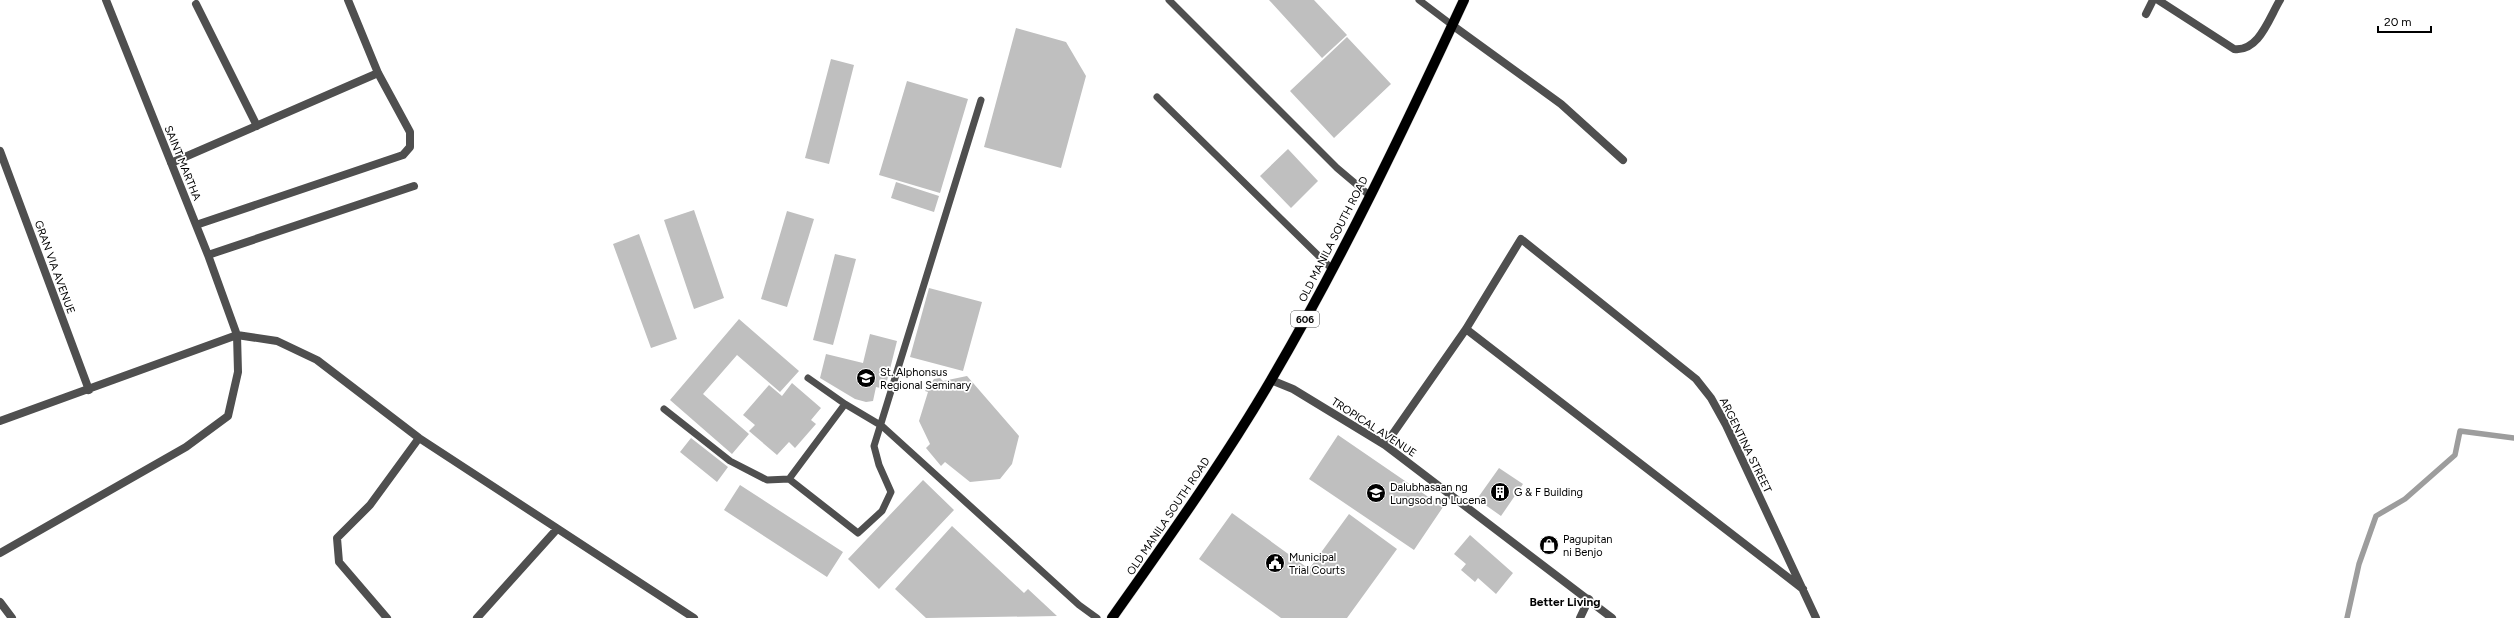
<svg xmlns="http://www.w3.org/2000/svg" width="2514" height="618" font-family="Figtree,sans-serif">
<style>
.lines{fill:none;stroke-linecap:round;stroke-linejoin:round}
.stream{stroke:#9d9d9d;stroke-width:5.5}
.building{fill:#bfbfbf}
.primary-casing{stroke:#dbdbdb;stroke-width:11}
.lane{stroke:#4f4f4f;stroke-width:7}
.street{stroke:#4f4f4f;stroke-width:8}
.primary{stroke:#000;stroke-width:10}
.labels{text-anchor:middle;stroke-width:3.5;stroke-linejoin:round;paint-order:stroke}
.shield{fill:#fff;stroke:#4c4c4c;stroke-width:1}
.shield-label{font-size:10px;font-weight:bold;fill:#000}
.street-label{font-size:11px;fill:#000;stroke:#fff}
.poi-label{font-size:11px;fill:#000;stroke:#fff;text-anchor:start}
.neighbourhood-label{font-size:12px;font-weight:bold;fill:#000;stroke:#fff}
</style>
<rect width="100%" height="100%" fill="#fff"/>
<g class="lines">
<path class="stream" d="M2347,618L2359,564L2376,516L2405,499L2455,455L2460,431L2514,438"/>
</g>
<path class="building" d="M1269,0H1314L1347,35L1322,58Z
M1016,28L1066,42L1086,76L1061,168L984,147Z
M1347,37L1391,84L1334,138L1290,91Z
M831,59L854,65L829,164L805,158Z
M907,81L968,99L940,193L879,175Z
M1288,149L1318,181L1291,208L1260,176Z
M896,182L939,196L934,212L891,198Z
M694,210L724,298L694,309L664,220Z
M787,211L814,219L787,307L761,299Z
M639,234L677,339L651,348L613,244Z
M835,254L856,259L833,345L813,340Z
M929,288L982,302L963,371L910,357Z
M739,319L799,371L780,392L737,355L703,394L749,434L732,454L670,400Z
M870,334L897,341L885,389L876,387L873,401L866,402L855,399L820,378L826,354L863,363Z
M967,376L1019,436L1012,464L1000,479L970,482L945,462L941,466L926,448L930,444L919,421L928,392L925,391L934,379L940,378L943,381Z
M792,383L821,408L811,420L816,424L795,448L789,442L777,455L749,431L755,425L743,415L769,385L782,396Z
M1338,435L1443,507L1414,550L1309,479Z
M691,438L728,467L717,482L680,452Z
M1499,468L1523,484L1501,516L1477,499Z
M923,480L954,510L879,589L848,559Z
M740,485L843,552L827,577L724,510Z
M1232,513L1309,569L1349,514L1397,549L1347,618H1281L1199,559Z
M952,526L1024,593L1028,589L1057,616L926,618L895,589Z
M1470,535L1513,573L1496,594L1478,578L1475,582L1461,570L1466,564L1454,554Z"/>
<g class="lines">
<g class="primary-casing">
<path id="primary" d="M1112,618C1167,540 1223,462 1271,380C1343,257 1404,129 1464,0"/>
</g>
<path class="lane" d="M1169,0L1337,168L1369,195
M1419,0L1452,25
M1157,97L1332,269
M808,378L845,404L882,426L1079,605L1097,618
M664,409L730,461L767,480L789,479L845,404
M789,479L858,533L882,511L891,492L879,465L874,446L981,100"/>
<path class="street" d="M2158,0L2234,49C2259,52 2269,18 2280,0
M196,4L257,126
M2146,14L2153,0
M1452,25L1561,104L1623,160
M0,151L89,390
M171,163L378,73
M196,225L403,155L410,147V132L378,73L348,0
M208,255L414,186
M1466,329L1803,589
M1271,380L1293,389L1385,445L1612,618
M0,421L237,335L277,341L317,360L419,438L694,618
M1385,445L1466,329L1521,239L1696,379L1711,398L1726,425L1816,618
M0,553L186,447L228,416L238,372L237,335L208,255L106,0
M0,602L12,618
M387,618L339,562L337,538L370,505L419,438
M477,618L557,529
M1580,618L1589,599"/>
<use href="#primary" class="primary"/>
</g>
<defs>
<g id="university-disc" transform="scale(1)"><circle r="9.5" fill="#000" stroke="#fff"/><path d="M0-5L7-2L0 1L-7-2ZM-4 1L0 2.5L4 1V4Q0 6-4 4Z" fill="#fff"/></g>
<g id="building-disc" transform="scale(1)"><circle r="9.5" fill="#000" stroke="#fff"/><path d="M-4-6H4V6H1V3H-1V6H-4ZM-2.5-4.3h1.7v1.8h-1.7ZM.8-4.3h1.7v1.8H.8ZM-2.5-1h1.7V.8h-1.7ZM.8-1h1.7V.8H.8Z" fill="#fff"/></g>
<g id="shop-disc" transform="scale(1)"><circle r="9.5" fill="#000" stroke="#fff"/><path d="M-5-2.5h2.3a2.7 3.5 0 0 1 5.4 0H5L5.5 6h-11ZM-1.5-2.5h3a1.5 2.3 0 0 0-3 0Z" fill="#fff"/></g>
<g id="civic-disc" transform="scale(1)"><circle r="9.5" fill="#000" stroke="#fff"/><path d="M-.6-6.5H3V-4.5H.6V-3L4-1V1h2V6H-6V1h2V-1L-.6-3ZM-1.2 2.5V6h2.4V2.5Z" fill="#fff"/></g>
</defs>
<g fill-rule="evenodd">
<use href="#university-disc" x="866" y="378"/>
<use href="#building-disc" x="1500" y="492"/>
<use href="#university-disc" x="1376" y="493"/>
<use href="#shop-disc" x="1549" y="545"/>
<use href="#civic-disc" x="1275" y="563"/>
</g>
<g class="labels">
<rect class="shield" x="1291" y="311" width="28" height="16" rx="3"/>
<g class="shield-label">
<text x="1305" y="323">606</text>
</g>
<g class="street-label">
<text transform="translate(183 163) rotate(68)" y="4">SAINT MARTHA</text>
<text transform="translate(1333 239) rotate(-63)" y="4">OLD MANILA SOUTH ROAD</text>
<text transform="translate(55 267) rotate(70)" y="4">GRAN VIA AVENUE</text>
<text transform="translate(1374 427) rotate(33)" y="4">TROPICAL AVENUE</text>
<text transform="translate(1746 445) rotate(64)" y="4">ARGENTINA STREET</text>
<text transform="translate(1168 516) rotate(-56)" y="4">OLD MANILA SOUTH ROAD</text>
</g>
<g class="poi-label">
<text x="880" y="376">St. Alphonsus<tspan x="880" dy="13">Regional Seminary</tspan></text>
<text x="1390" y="491">Dalubhasaan ng<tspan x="1390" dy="13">Lungsod ng Lucena</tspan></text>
<text x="1514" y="496">G &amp; F Building</text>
<text x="1563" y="543">Pagupitan<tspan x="1563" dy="13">ni Benjo</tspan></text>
<text x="1289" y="561">Municipal<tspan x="1289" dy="13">Trial Courts</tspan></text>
</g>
<g class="neighbourhood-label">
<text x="1565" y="606">Better Living</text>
</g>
</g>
<path d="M2378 26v6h53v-6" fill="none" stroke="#000000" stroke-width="2"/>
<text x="2384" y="26" font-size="12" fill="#000000" stroke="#ffffff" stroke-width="3" paint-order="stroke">20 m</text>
</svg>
